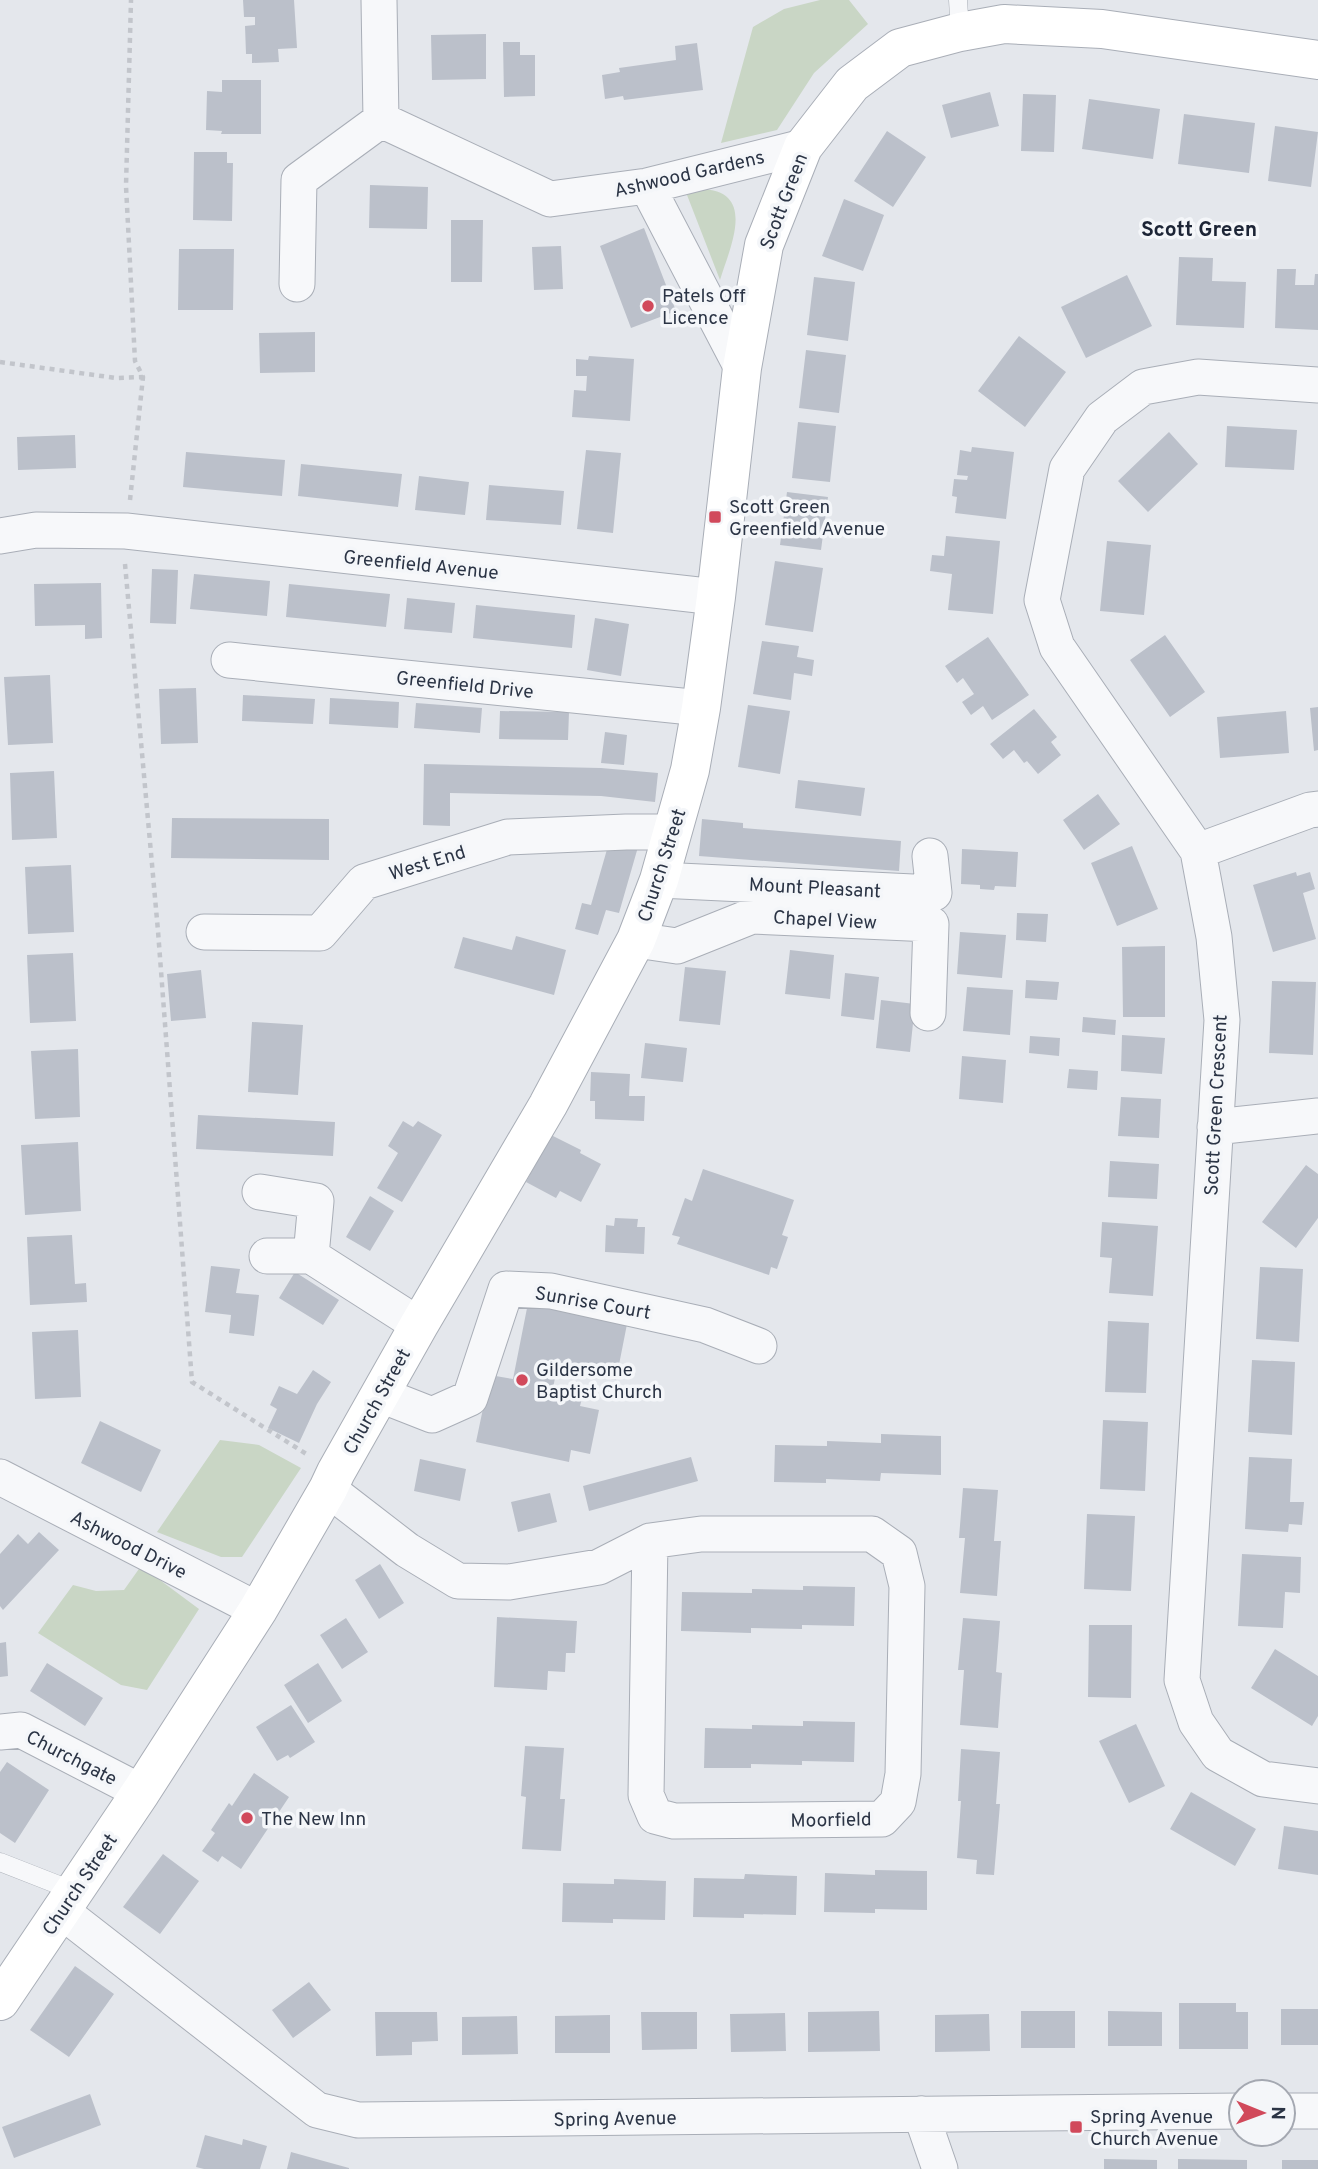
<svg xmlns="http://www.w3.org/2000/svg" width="1318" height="2169" font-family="Overpass,sans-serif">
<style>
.green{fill:#c9d6c5}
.building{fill:#bbc0ca}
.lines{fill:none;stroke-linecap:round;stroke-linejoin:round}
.lane-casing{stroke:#a9aeb7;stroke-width:19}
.street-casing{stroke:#a9aeb7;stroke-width:37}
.secondary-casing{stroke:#a9aeb7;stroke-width:40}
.path{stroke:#c2c5cb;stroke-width:4.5;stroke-dasharray:5 5;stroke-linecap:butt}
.lane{stroke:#f7f8fa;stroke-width:18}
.street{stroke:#f7f8fa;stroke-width:35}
.secondary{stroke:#fff;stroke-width:38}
.poi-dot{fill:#d1495b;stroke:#f4f6f9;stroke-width:2.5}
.labels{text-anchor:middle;stroke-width:7;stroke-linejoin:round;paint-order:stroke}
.street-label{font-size:19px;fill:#2b3445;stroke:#f4f6f9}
.poi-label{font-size:19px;fill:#2b3445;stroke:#f4f6f9;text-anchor:start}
.neighbourhood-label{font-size:21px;font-weight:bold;fill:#1d2536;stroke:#f4f6f9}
</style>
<rect width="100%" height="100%" fill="#e4e7ec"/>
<path class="green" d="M820,0H849L868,24L814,73L777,130L721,143L753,27L784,9Z
M700,189C758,190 730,247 720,280L687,195Z
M220,1440L259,1445L301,1468L242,1557H221L157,1532Z
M141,1566L199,1609L147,1690L121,1685L38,1633L73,1585L96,1591L124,1590Z"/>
<path class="building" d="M243,0H294L297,48L278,49L279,62L252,63V54H246L245,26L255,25V17H244Z
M486,34V79L432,80L431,35Z
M503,42H520V55H535V96L504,97Z
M697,43L703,90L624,100L623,96L605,99L602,75L620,72L619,68L676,60L675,46Z
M222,80H261V134H221L222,131L206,130L207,91L222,92Z
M990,92L999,126L951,138L942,105Z
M1023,94L1056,95L1054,152L1021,151Z
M1089,99L1160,109L1153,159L1082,149Z
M1184,114L1255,123L1249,173L1178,164Z
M1275,126L1318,132L1311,187L1268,181Z
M887,131L926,157L893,207L854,181Z
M194,152H227V163H233L232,221L193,220Z
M370,185L428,187L427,229L369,228Z
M844,199L884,215L863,271L822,256Z
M451,220H483L482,282H451Z
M644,228L676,311L631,328L600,246Z
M561,246L563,289L534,290L532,247Z
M179,249H234L233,310H178Z
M1179,257L1213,258L1212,281L1246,282L1244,328L1176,325Z
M1277,269H1296L1295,285H1314L1315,274H1318V330L1275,328Z
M1127,275L1152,326L1086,358L1061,307Z
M814,277L855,282L848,341L807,335Z
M315,332V372L260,373L259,333Z
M1019,336L1066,372L1025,427L978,391Z
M806,350L846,355L839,413L799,408Z
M589,356L634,359L630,421L572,417L574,390L586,391L587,376H576V359L588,360Z
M798,422L836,426L830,482L792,478Z
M1227,426L1297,430L1294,470L1225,467Z
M1169,432L1198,464L1148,512L1118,481Z
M75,435L76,468L18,470L17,437Z
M972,447L1014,452L1006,519L955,513L957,497L952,496L954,479L967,480L968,476L957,475L960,450L971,452Z
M586,450L621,453L613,533L577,529Z
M186,452L285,460L282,496L183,487Z
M301,464L402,474L398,507L298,496Z
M419,476L469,482L465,515L415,510Z
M489,485L564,491L561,525L486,520Z
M787,492L828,497L821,550L780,545Z
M946,536L1000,541L993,614L948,610L952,574L930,571L932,555L944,556Z
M1107,541L1151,545L1144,615L1100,611Z
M775,561L823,568L813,632L765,625Z
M152,569L178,570L176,624L150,623Z
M194,574L270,581L267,616L190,609Z
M101,583L102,638L85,639V625L35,626L34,584Z
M289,584L390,594L386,627L286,617Z
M407,598L455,603L452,633L404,629Z
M476,605L575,615L572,648L473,638Z
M595,618L629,624L621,676L587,670Z
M1165,635L1205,692L1170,717L1130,660Z
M988,637L1029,695L992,720L983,706L971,715L962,702L974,694L963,678L957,683L945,666Z
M762,641L799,646L797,657L814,660L812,676L794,673L791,700L753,694Z
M50,675L53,743L8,745L4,677Z
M196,688L198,743L161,744L159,689Z
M243,695L315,699L313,724L242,721Z
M330,698L399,702L398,728L329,724Z
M416,703L482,708L480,733L414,728Z
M748,705L790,711L780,774L738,767Z
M1318,707V750L1314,751L1310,708Z
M1034,709L1057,737L1051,742L1061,755L1038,774L1027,761L1024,763L1014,750L1003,759L990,744Z
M500,711L569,712L568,740L499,739Z
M1286,711L1289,753L1220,758L1217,717Z
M605,732L627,735L624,765L601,763Z
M424,764L601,768L658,773L655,802L601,796L450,793V826L423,825Z
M54,771L57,838L12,840L10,773Z
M798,780L865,788L861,816L795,808Z
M1098,794L1120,824L1084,850L1063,820Z
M172,818L329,819V860L171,858Z
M702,819L743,823V828L901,841L899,871L699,856Z
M610,839L638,847L619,913L606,910L598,935L575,929L582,903L591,905Z
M1132,846L1158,909L1117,926L1091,863Z
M962,849L1018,852L1016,887L995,886L994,890L980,889V885L961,884Z
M71,865L74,932L28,934L25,867Z
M1296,872L1297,876L1310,872L1315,889L1303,893L1316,939L1273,952L1253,885Z
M1017,913L1048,914L1046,942L1016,940Z
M960,932L1006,935L1002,978L957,974Z
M516,936L566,950L554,995L454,968L463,937L512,950Z
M1165,946V1017H1123L1122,947Z
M790,950L834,955L830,999L785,994Z
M73,953L76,1021L30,1023L27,955Z
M685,967L726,971L720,1025L679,1021Z
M201,970L206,1018L171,1021L167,974Z
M845,973L879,977L874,1020L841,1016Z
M1026,980L1059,982L1057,1000L1025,998Z
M1272,981L1316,982L1313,1055L1269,1053Z
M967,987L1013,990L1010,1035L963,1031Z
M881,1000L915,1004L910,1052L876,1048Z
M1083,1017L1116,1020L1115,1035L1082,1032Z
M252,1022L303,1025L298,1095L248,1092Z
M1122,1035L1165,1038L1162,1074L1121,1071Z
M1030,1036L1060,1038L1059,1056L1029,1053Z
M645,1043L687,1048L683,1082L641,1078Z
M78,1049L80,1117L35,1119L31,1051Z
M962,1056L1006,1060L1003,1103L959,1099Z
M1069,1069L1098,1071L1097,1090L1067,1088Z
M591,1072L630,1074L629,1096H645L644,1121L595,1119V1101H590Z
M1121,1097L1161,1099L1159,1138L1118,1136Z
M198,1115L335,1122L333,1156L196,1149Z
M403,1121L413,1127L418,1121L442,1135L402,1202L377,1188L398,1153L388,1146Z
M551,1135L581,1150L580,1153L601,1164L581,1202L560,1191L556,1198L526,1182Z
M78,1142L81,1211L25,1215L21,1145Z
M1110,1161L1159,1164L1157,1199L1108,1197Z
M1306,1165L1318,1174V1218L1296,1248L1262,1222Z
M703,1169L794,1200L782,1235L788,1237L777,1269L771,1267L769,1275L677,1244L680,1237L672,1235L685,1198L692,1201Z
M370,1196L394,1211L370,1251L346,1237Z
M615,1218L638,1219L637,1227H645L644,1254L605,1252L606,1225L614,1226Z
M1102,1222L1158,1226L1153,1296L1109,1293L1112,1258L1100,1257Z
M72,1235L75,1284L86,1283L87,1302L30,1305L27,1237Z
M211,1266L240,1269L236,1293L259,1295L254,1336L229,1333L231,1315L205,1312Z
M1260,1267L1303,1269L1299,1342L1256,1339Z
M295,1272L339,1300L323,1325L279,1298Z
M529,1298L628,1319L616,1380L557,1368L553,1388L583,1394L580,1406L599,1410L590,1454L571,1450L569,1462L476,1442L490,1375L513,1379Z
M1108,1321L1149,1323L1146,1393L1105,1392Z
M78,1330L81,1397L35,1399L32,1332Z
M1252,1360L1295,1362L1292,1435L1248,1432Z
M313,1370L331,1382L317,1404L299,1443L268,1428L277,1409L270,1405L279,1386L297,1394Z
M1103,1420L1148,1422L1145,1491L1100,1489Z
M100,1421L161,1450L141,1492L81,1463Z
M881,1434L941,1436V1475L881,1473L880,1481L826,1479V1483L774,1482L775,1445L827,1446V1441L881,1443Z
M691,1457L698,1481L589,1511L583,1486Z
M1249,1457L1292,1459L1290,1502H1304L1302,1525L1289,1524L1288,1532L1245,1529Z
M420,1459L466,1469L460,1501L414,1491Z
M963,1488L998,1490L994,1541H1001L997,1596L960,1593L965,1538H959Z
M550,1493L557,1522L518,1532L511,1502Z
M1087,1514L1135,1516L1131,1591L1084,1589Z
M39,1532L59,1550L3,1610L0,1606V1554L18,1534L28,1544Z
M1242,1554L1301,1557L1300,1593L1285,1592L1283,1628L1238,1626Z
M380,1564L404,1603L379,1619L355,1580Z
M803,1586L855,1587L854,1626L802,1625V1629L751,1628V1633L681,1631L682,1592L752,1593V1589L803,1590Z
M497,1617L577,1621L575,1653H566L565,1672L548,1671L547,1690L494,1687Z
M346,1618L368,1652L342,1669L320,1635Z
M963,1618L1000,1621L996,1672L1002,1673L998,1728L960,1725L964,1670H958Z
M1089,1625H1132L1131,1698L1088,1697Z
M6,1642L8,1676L0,1677V1643Z
M1275,1649L1318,1676V1716L1312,1726L1251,1688Z
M47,1663L103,1698L85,1726L30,1691Z
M318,1663L342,1701L308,1723L284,1685Z
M291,1705L315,1742L290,1758L288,1755L277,1761L256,1727Z
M803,1721L855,1722L854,1762L802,1761V1765L751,1764V1768H704L705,1728L752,1729V1725L803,1726Z
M1136,1724L1165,1786L1129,1803L1099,1741Z
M525,1746L564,1748L560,1799H565L561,1851L522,1849L526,1797L521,1796Z
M961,1749L1000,1752L996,1804H1000L994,1875L976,1874L977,1860L957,1858L961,1801H958Z
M7,1762L49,1790L15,1843L0,1833V1772Z
M254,1773L289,1797L241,1869L222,1856L218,1862L202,1851L215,1833L211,1830L229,1803L232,1806Z
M1191,1792L1256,1829L1235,1866L1170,1829Z
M1284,1826L1318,1831V1875L1278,1869Z
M163,1854L199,1881L160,1934L123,1907Z
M875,1870L927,1871V1910L875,1909V1913L824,1912L825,1873L875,1875Z
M745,1874L797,1876L796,1915L744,1914V1918L693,1917L694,1878L744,1879Z
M614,1879L666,1881L665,1920L613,1919V1923L562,1922L563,1883L614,1884Z
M75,1966L114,1994L69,2057L30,2030Z
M309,1982L331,2010L293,2038L272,2010Z
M1179,2003H1236V2012H1248V2049H1179Z
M1281,2009H1318V2045H1281Z
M879,2011L880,2051L808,2052V2012Z
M1021,2011H1075V2048H1021Z
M1108,2011L1162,2012V2046H1108Z
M375,2012H437L438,2041L412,2042V2055L376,2056Z
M641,2012H697V2049L642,2050Z
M785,2013L786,2051L731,2052L730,2014Z
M989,2014L990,2051L935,2052V2015Z
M610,2015V2053H555V2016Z
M517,2016L518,2054L462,2055V2017Z
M90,2094L101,2125L14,2158L2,2127Z
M205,2135L242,2145L243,2139L267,2146L260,2169H204L196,2167Z
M291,2152L349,2168V2169H287Z
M1104,2159L1157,2160V2169H1104Z
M1178,2159L1247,2160V2169H1178Z
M1282,2160H1318V2169H1282Z"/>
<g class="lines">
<g class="lane-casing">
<path id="lane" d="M958,0L960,32
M0,1862L74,1891"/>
</g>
<g class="street-casing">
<path id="street" d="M379,0L381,120L550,199L647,186L803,147
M647,186L742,368
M297,284L299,180L381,120
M1318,385L1198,377L1143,387L1102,418L1067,469L1042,600L1057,647L1198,851L1214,937L1222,1020L1182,1680L1196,1722L1218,1754L1263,1779L1318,1786
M0,536L36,530L126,531L716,597
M229,660L701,708
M1198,851L1310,810L1318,809
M659,880L934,893L930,856
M204,932L320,933L364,882L508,837L626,832H672
M636,940L677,946L752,916L931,924L928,1013
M1215,1127L1318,1116
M260,1192L316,1201L311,1256L419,1325
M267,1256H311
M381,1395L432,1415L470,1398L506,1289L551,1291L705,1325L759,1346
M0,1477L258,1610
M328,1489L407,1550L458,1581L509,1582L599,1567L650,1541L701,1534H872L899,1553L907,1586L903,1774L898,1802L882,1819L674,1821L655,1816L646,1795L650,1541
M0,1732L21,1730L141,1792
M60,1910L317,2110L358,2120L1241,2111
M1283,2111H1318
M921,2114L940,2169"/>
</g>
<g class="secondary-casing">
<path id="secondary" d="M0,2001L141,1792L258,1610L328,1489L336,1472L419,1325L548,1105L636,940L659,880L690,770L701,708L716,597L742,368L764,245L803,147L852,84L900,48L960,32L1004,24L1102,29L1318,60"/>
</g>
<path class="path" d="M0,362L116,378L143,377
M130,500L143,377L135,361L126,186L131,0
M125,564L158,931L192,1382L308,1455"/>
<use href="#lane" class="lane"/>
<use href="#street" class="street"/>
<use href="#secondary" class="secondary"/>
</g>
<g class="poi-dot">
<circle cx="648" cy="306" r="7"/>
<rect x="708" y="510" width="14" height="14" rx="3.5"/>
<circle cx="522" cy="1380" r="7"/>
<circle cx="247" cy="1818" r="7"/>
<rect x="1069" y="2120" width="14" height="14" rx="3.5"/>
</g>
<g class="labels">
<g class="street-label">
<text transform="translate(689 173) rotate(-13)" y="7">Ashwood Gardens</text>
<text transform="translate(783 201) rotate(-69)" y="7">Scott Green</text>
<text transform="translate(421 564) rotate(6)" y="7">Greenfield Avenue</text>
<text transform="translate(465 684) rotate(6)" y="7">Greenfield Drive</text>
<text transform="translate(427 862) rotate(-17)" y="7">West End</text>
<text transform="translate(661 865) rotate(-72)" y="7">Church Street</text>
<text transform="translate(815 887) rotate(3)" y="7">Mount Pleasant</text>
<text transform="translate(825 919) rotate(3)" y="7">Chapel View</text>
<text transform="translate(1215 1105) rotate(-87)" y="7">Scott Green Crescent</text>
<text transform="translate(593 1302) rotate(10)" y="7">Sunrise Court</text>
<text transform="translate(376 1401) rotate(-61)" y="7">Church Street</text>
<text transform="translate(129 1544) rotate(27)" y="7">Ashwood Drive</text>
<text transform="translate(72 1757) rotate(27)" y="7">Churchgate</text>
<text transform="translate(831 1819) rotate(-1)" y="7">Moorfield</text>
<text transform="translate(79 1884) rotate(-56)" y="7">Church Street</text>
<text transform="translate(615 2118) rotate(-1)" y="7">Spring Avenue</text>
</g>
<g class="poi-label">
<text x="662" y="302">Patels Off<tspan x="662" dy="22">Licence</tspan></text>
<text x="729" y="513">Scott Green<tspan x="729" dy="22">Greenfield Avenue</tspan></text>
<text x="536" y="1376">Gildersome<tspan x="536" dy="22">Baptist Church</tspan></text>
<text x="261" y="1825">The New Inn</text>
<text x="1090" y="2123">Spring Avenue<tspan x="1090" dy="22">Church Avenue</tspan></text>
</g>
<g class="neighbourhood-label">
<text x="1199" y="236">Scott Green</text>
</g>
</g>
<g transform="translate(1262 2113) rotate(91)"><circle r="33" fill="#f4f6f9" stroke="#a4a8b1" stroke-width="2"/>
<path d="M0-5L12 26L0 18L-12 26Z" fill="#d1495b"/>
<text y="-10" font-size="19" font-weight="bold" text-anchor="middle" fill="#2b3445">N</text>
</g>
</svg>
